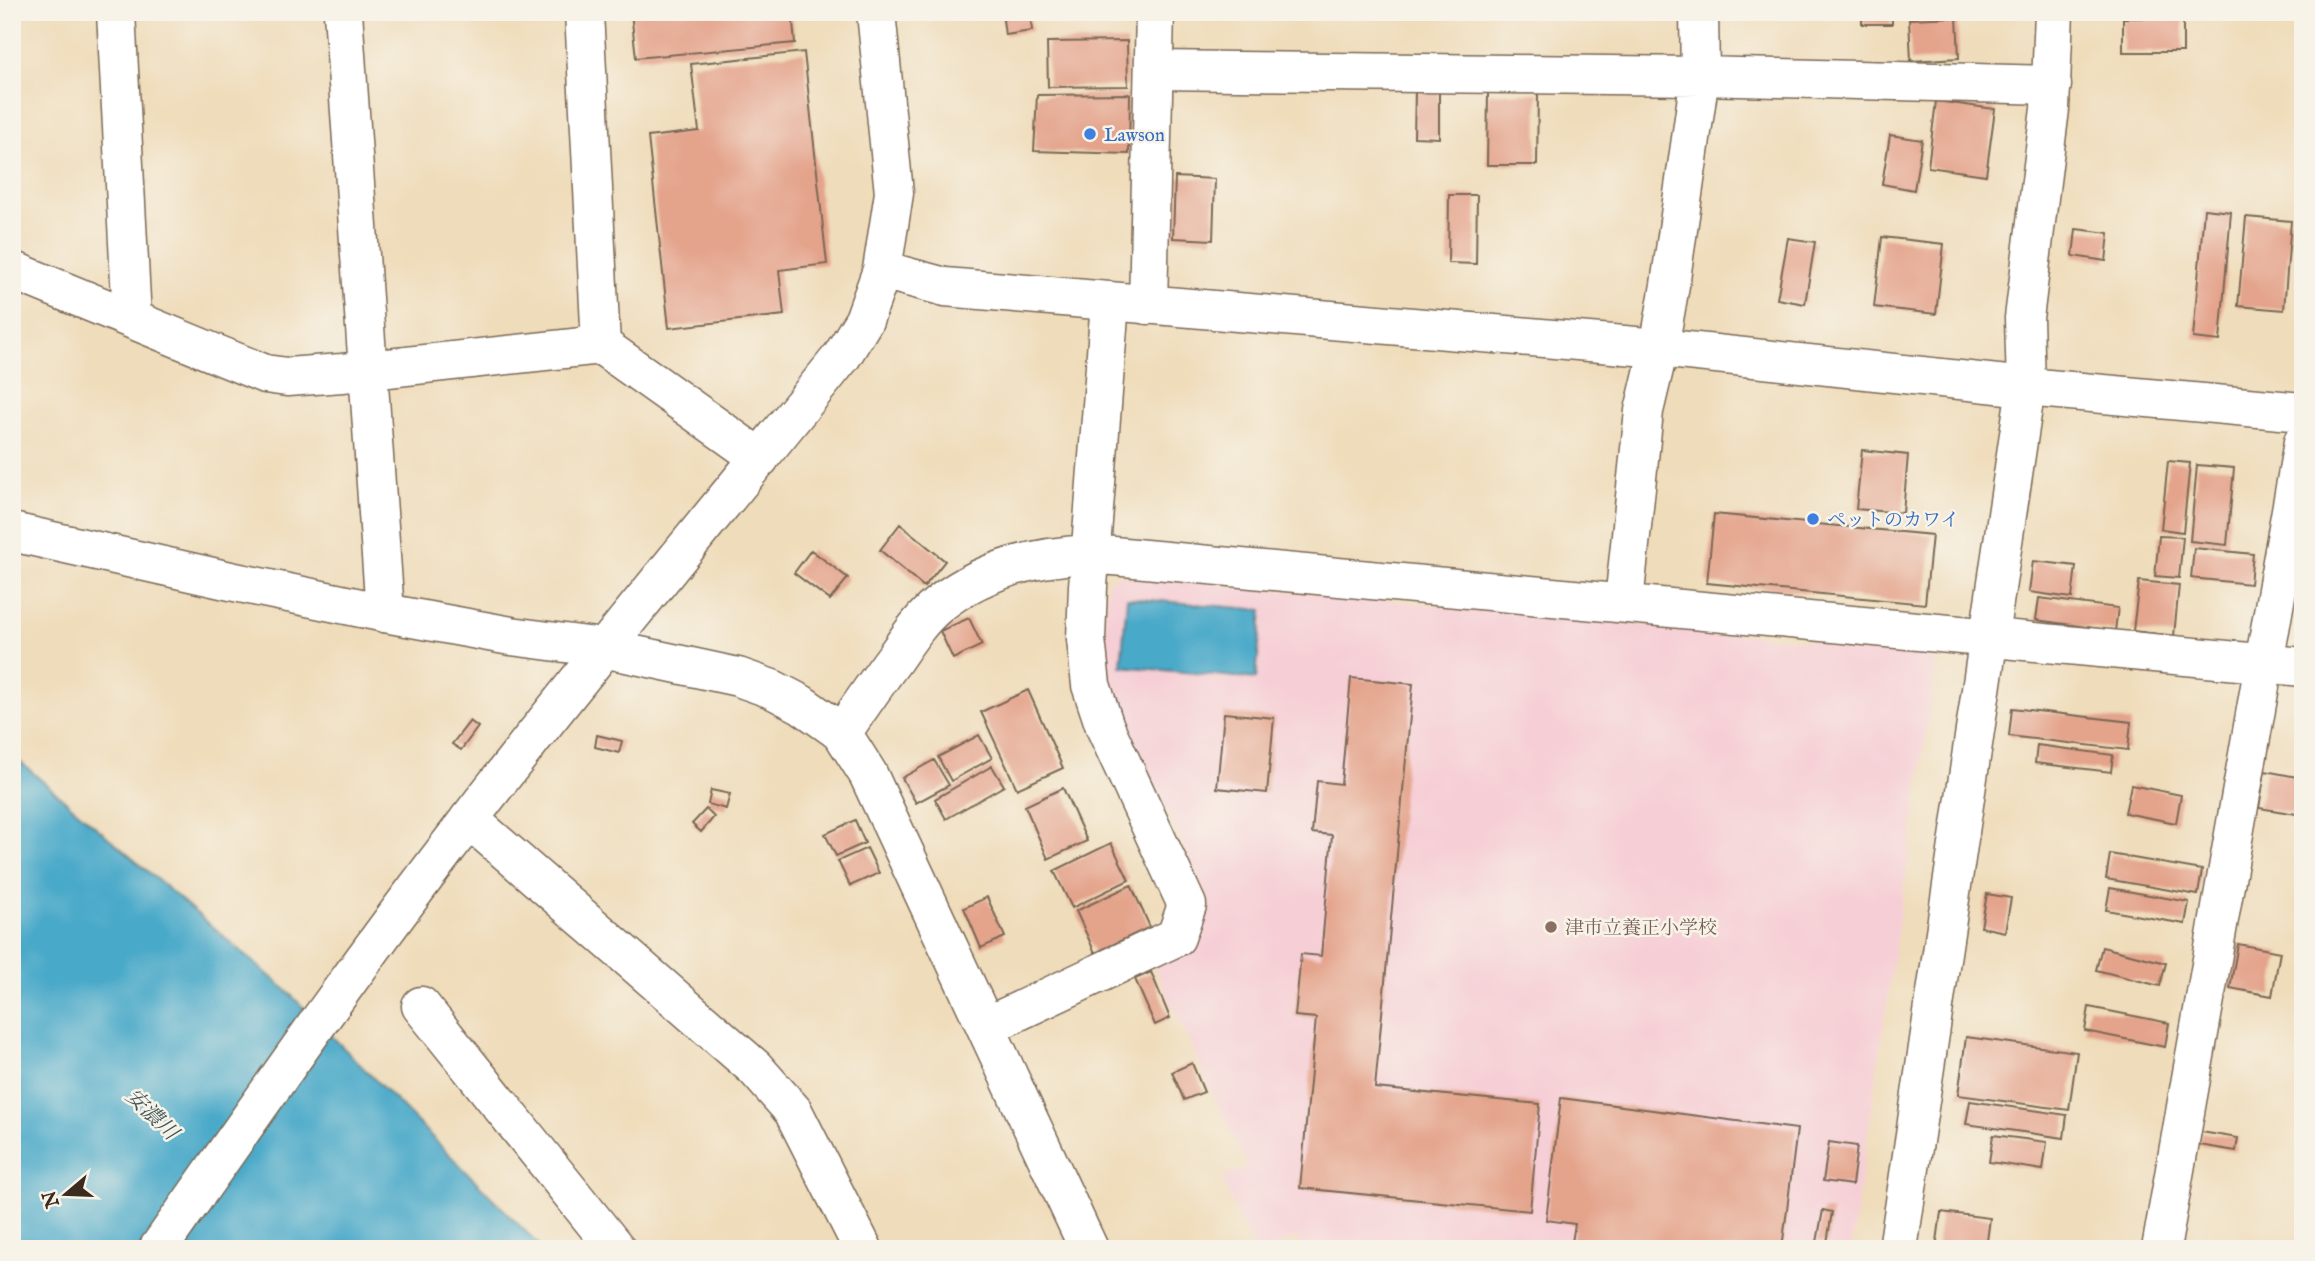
<svg xmlns="http://www.w3.org/2000/svg" width="2315" height="1261" font-family="'IM FELL English','Noto Serif JP',serif">
<style>
.built{fill:#f6cfd6}
.water{fill:#4aa9c9;stroke:#426a74;stroke-width:2}
.building{fill:#e4a38b}
.lines{fill:none;stroke-linecap:round;stroke-linejoin:round}
.minor-casing{stroke:#7a6855;stroke-width:41}
.tertiary-casing{stroke:#7a6855;stroke-width:41}
.minor{stroke:#fff;stroke-width:38}
.tertiary{stroke:#fff;stroke-width:38}
.shop-dot{fill:#3f7fe0;stroke:#f7f3e8;stroke-width:2.5}
.education-dot{fill:#8d6e63;stroke:#f7f3e8;stroke-width:2.5}
.labels{text-anchor:middle;stroke-width:5;stroke-linejoin:round;paint-order:stroke}
.shop-label{font-size:19px;fill:#366cbe;stroke:#f7f3e8;text-anchor:start}
.education-label{font-size:19px;fill:#785e54;stroke:#f7f3e8;text-anchor:start}
.water-label{font-size:21px;font-style:italic;fill:#40565a;stroke:#f7f3e8}
</style>
<rect width="100%" height="100%" fill="#f7f3e8"/>
<filter id="ink" filterUnits="userSpaceOnUse"><feTurbulence type="fractalNoise" baseFrequency=".0143" numOctaves="2"/><feDisplacementMap in="SourceGraphic" scale="14" xChannelSelector="R" yChannelSelector="G"/><feConvolveMatrix kernelMatrix="1 2 1 2 8 2 1 2 1" color-interpolation-filters="sRGB"/></filter>
<filter id="wash" filterUnits="userSpaceOnUse"><feTurbulence type="fractalNoise" baseFrequency=".00686" numOctaves="4" result="noise"/><feDisplacementMap in="SourceGraphic" scale="28" xChannelSelector="R" yChannelSelector="G"/><feGaussianBlur stdDeviation="1.57" result="paint"/><feColorMatrix in="noise" values="0 0 0 0 0 0 0 0 0 0 0 0 0 0 0 0 0 1.4 0 .05"/><feComposite in="paint" operator="in"/></filter>
<g filter="url(#wash)">
<rect width="100%" height="100%" fill="#efdcba"/>
<path class="built" d="M1120,575L1927,652L1936,665L1851,1249H1302L1297,1238L1271,1249H1253L1221,1179L1247,1166L1154,967L1195,948L1211,905L1115,700L1107,667L1104,632L1108,582Z"/>
<path class="water" d="M1127,598L1262,610L1256,679L1121,666Z
M12,755L286,990L543,1249H12Z"/>
<g id="blocks">
<path class="building" d="M631,12H792L795,43L636,58Z
M1002,12H1030L1032,31L1005,35Z
M1862,12H1892V24H1862Z
M1957,17L1959,58L1911,61L1909,19Z
M2123,18H2183V52H2123Z
M1127,41L1128,86L1048,87L1047,42Z
M804,52L827,264L779,270L784,315L669,328L648,137L699,131L691,64Z
M1415,92H1439V138L1414,137Z
M1488,93H1538L1537,165H1487Z
M1130,94L1129,154L1034,151L1037,95Z
M1936,101L1995,109L1986,175L1928,167Z
M1890,135L1922,140L1914,190L1882,184Z
M1175,177L1215,179L1213,240L1173,238Z
M1449,195H1477L1476,264L1448,263Z
M2204,209L2231,212L2220,341L2193,338Z
M2246,217L2291,221L2284,310L2238,306Z
M2076,229L2109,233L2106,261L2073,256Z
M1882,237L1944,244L1936,314L1874,307Z
M1788,238L1815,242L1805,304L1777,299Z
M1862,450L1908,455L1903,513L1856,509Z
M2168,461L2190,463L2183,532L2161,529Z
M2197,465L2234,468L2227,545L2190,541Z
M1714,514L1932,535L1925,604L1707,583Z
M900,524L945,561L924,587L880,550Z
M2159,536L2183,537L2179,578L2155,576Z
M2194,548L2253,554L2250,584L2191,578Z
M811,550L848,578L830,600L794,573Z
M2033,561L2076,566L2072,598L2029,592Z
M2139,581L2179,585L2174,636L2133,631Z
M2039,598L2118,608L2115,631L2036,620Z
M969,618L982,645L953,659L940,631Z
M1351,678L1413,684L1375,1088L1540,1104L1530,1211L1300,1188L1316,1018L1295,1016L1301,954L1321,956L1332,835L1312,833L1317,781L1341,784Z
M1028,690L1063,768L1017,789L981,712Z
M2012,708L2131,722L2128,750L2009,736Z
M1224,713L1274,718L1267,793L1217,788Z
M470,721L478,727L461,750L452,744Z
M597,735L622,741L619,753L595,747Z
M979,735L992,758L951,781L938,757Z
M2037,745L2113,755L2111,772L2035,763Z
M934,760L949,785L916,803L902,778Z
M992,766L1004,786L946,819L935,799Z
M2265,771L2303,778V815L2259,808Z
M2131,785L2181,795L2176,823L2125,813Z
M1063,788L1087,841L1048,859L1025,806Z
M711,790L730,794L726,809L708,804Z
M706,809L714,817L701,832L692,824Z
M855,820L865,843L836,856L825,834Z
M1111,843L1129,880L1072,908L1054,871Z
M867,848L879,873L850,886L838,861Z
M2110,854L2202,870L2198,895L2106,879Z
M1131,885L1150,927L1095,953L1076,911Z
M2110,888L2189,902L2185,924L2106,910Z
M1987,894L2011,898L2005,932L1981,927Z
M987,897L1005,937L981,948L964,908Z
M2238,944L2280,952L2272,996L2230,988Z
M2102,947L2166,963L2160,986L2096,970Z
M1151,972L1170,1018L1155,1025L1135,979Z
M2089,1007L2169,1023L2165,1047L2085,1031Z
M1966,1037L2077,1052L2069,1110L1958,1095Z
M1192,1063L1204,1092L1184,1100L1172,1072Z
M1561,1098L1797,1129L1782,1249L1571,1248L1575,1224L1546,1220Z
M1970,1101L2067,1115L2064,1138L1966,1124Z
M2201,1132L2238,1138L2236,1151L2199,1145Z
M1993,1135L2047,1142L2043,1170L1989,1162Z
M1829,1142L1857,1146L1852,1185L1823,1181Z
M1823,1210L1832,1212L1827,1243L1817,1242Z
M1941,1212L1990,1218L1986,1249H1936Z"/>
</g>
</g>
<g filter="url(#ink)">
<use href="#blocks" fill-opacity="0" stroke="#7a6855" stroke-width="2"/>
<g class="lines">
<g class="minor-casing">
<path id="minor" d="M116,12L132,319
M343,12L385,613
M584,12L601,345
M1154,70L1700,76L2052,85
M12,270L265,374L287,377L342,373L601,345L760,458
M1148,305L1155,12
M1624,602L1644,411L1659,348L1670,285L1700,76L1699,12
M842,733C859,708 876,683 894,659C907,640 920,620 938,605C982,569 1037,556 1092,554L2303,667
M469,819L755,1068L793,1111L863,1249
M421,1006L616,1249
M987,1026L1176,937L1187,905L1105,727L1091,685L1086,639L1088,586L1110,302
M2161,1249L2303,442"/>
</g>
<g class="tertiary-casing">
<path id="tertiary" d="M882,270L945,287L1659,348L2026,387L2303,412
M12,532L235,582L385,613L511,636L603,648L738,677L772,689L801,704L842,733L868,774L1089,1249
M158,1249C260,1104 361,959 470,818C591,661 718,510 842,356L864,320L882,270L894,193L876,12
M1898,1249L2026,387L2024,318L2050,109L2054,12"/>
</g>
<use href="#minor" class="minor"/>
<use href="#tertiary" class="tertiary"/>
</g>
</g>
<g class="shop-dot">
<circle cx="1090" cy="134" r="7"/>
<circle cx="1813" cy="519" r="7"/>
</g>
<circle class="education-dot" cx="1551" cy="927" r="7"/>
<g class="labels">
<g class="shop-label">
<text x="1104" y="141">Lawson</text>
<text x="1827" y="526">ペットのカワイ</text>
</g>
<g class="education-label">
<text x="1565" y="934">津市立養正小学校</text>
</g>
<g class="water-label">
<text transform="translate(152 1114) rotate(44)" y="7">安濃川</text>
</g>
</g>
<rect width="2315" height="1261" fill="none" stroke="#f7f3e8" stroke-width="42"/>
<g transform="translate(66 1194) rotate(251)" stroke="#f7f3e8" stroke-width="5" paint-order="stroke">
<path d="M0-5L12 26L0 18L-12 26Z" fill="#3b2a1e"/>
<text y="-10" font-size="19" font-weight="bold" text-anchor="middle" fill="#3b2a1e">N</text>
</g>
</svg>
